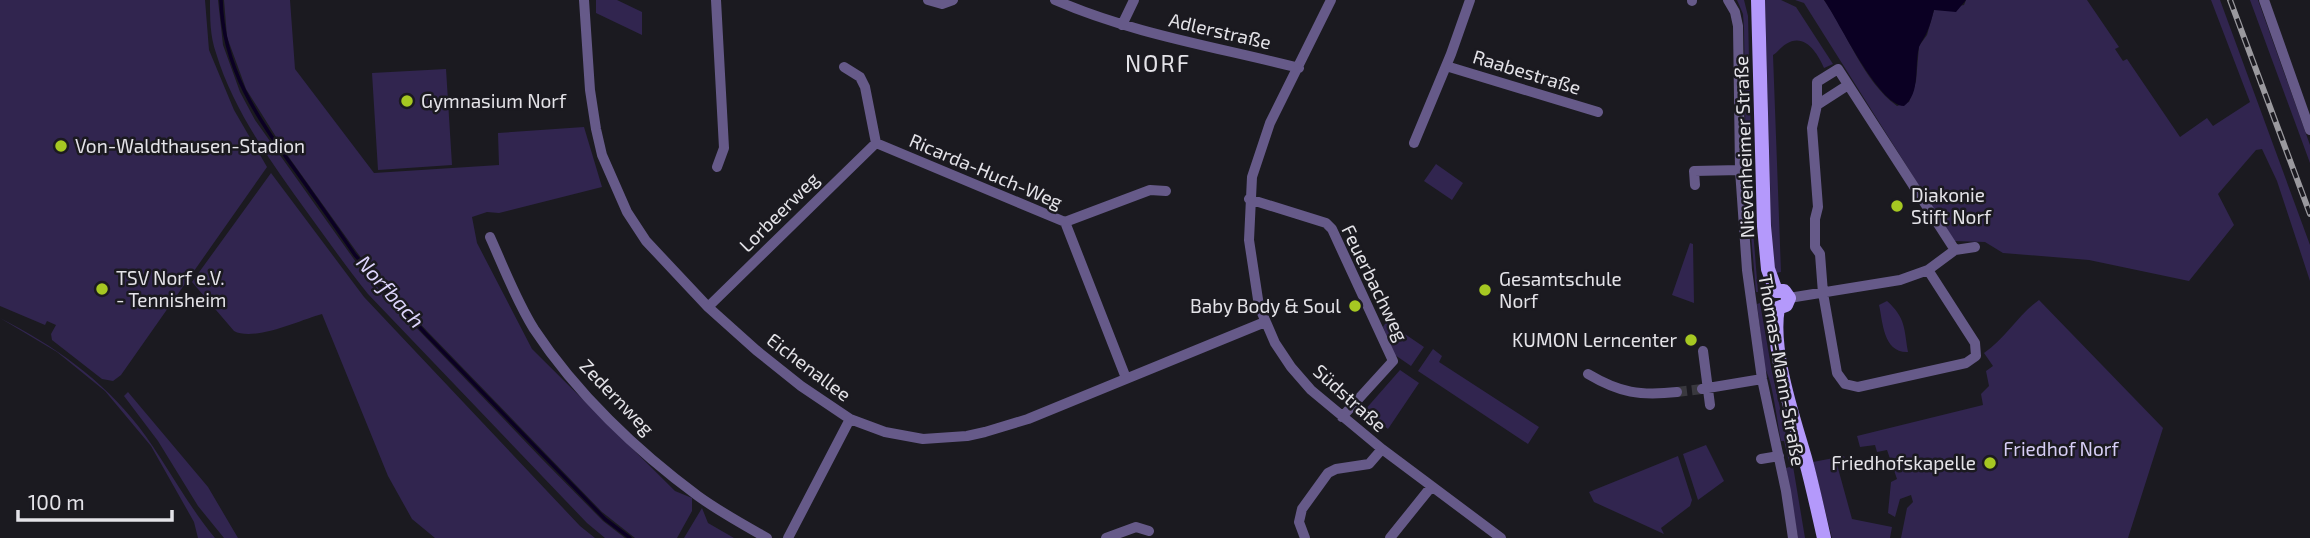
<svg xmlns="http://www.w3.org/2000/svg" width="2310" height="538" font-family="'Exo 2',sans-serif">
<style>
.green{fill:#31254f}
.water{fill:#0b0023}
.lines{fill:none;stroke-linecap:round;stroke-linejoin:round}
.stream{stroke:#0b0023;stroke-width:3.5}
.minor-tunnel{stroke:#39383e;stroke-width:10;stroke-dasharray:10 5;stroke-linecap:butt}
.minor{stroke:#665a89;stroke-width:10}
.major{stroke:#b499fb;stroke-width:14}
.rail-casing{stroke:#9a999e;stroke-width:6}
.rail{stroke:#1b1a20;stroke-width:3.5;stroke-dasharray:10;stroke-linecap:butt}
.poi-dot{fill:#a6c822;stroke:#1b1a20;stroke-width:2.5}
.labels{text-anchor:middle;stroke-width:5;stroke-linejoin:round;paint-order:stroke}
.street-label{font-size:19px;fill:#e4e3e8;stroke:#1b1a20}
.poi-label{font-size:19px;fill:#e4e3e8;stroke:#1b1a20;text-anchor:start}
.park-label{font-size:19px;fill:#d7cef5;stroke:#1b1a20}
.water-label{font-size:21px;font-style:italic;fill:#dcd4fb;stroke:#1b1a20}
.quarter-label{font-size:23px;letter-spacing:2px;fill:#e4e3e8;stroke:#1b1a20}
</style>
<rect width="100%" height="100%" fill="#1b1a20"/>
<path class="green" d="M0,0H205L209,50L234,110L267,167L121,375L113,381L102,379L52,340L51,334L56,325L47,321L45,325L0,306Z
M210,0H218L223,45L240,92L255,120L363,272L541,458L603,521L625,538H605L587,523L368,294C346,267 327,239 307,212C272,163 234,112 216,53C210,36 210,18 210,0Z
M224,0H290L295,69L374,173L499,165L498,133L584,127L602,187L499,213L487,212L472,217L477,243L532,349L675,491L692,498V511L677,538H635L602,512L427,331L372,272L356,251L288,156L246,89L227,37Z
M596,0H617L642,12V35L596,13Z
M1737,0H1744L1748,16L1753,230L1758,292H1756L1746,177L1744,29L1743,14Z
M1765,0H1781L1796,7L1833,64L1824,68C1818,54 1805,32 1786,44C1781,47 1778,52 1773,55L1781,272L1776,273L1772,255Z
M1795,0H1824C1848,34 1863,81 1897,106L1909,102L1916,81L1919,46L1927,35L1934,10L1964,5L1966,0H2087L2119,47L2115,49L2123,61L2127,59L2180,137L2207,118L2213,126L2250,102L2211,0H2220L2310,245V281L2277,181L2262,149L2256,150L2218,194L2234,225L2189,281L2089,260L2003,253L1985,242L1954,241L1804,3Z
M2250,0H2258L2310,145V163Z
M446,69L452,165L378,170L372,73Z
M1436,164L1463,183L1452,200L1424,181Z
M271,173L364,297L580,526L595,538H435L412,519L388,476L322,314C300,320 254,342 234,331L192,282Z
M1690,243L1693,244L1694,303L1672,295Z
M2039,300L2163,428L2128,538H1901L1907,508L1913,502L1911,495L1900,499L1895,517L1888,513L1891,482L1897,479L1887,450L1877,452L1875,445L1860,447L1857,436L1983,405L1981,394L1989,386L1986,371L1993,366L1984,353C2006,338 2018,315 2039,300Z
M1887,301C1906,318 1904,329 1908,352C1883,353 1883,322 1879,305Z
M1760,303L1772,372L1792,462H1789L1784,441H1781C1777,422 1773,382 1765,369L1757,304Z
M0,318C53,345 102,379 139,427C166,463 186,503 215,538H198L194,522L151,446L105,391L57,352Z
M1388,319L1400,327L1399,330L1424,347L1411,366L1395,355L1383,327Z
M1433,349L1442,356L1439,362L1539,427L1528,444L1418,371Z
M1400,370L1419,383L1388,429L1364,411Z
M128,392L208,487L238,538H224L198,506L158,441L124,396Z
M1706,445L1724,481L1698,500L1683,454Z
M1678,456L1692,500L1690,506L1661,528L1664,534L1594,502L1589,492Z
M1844,456L1845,459L1836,461L1852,519L1892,527L1890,538H1832L1813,462Z
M1793,466L1805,538H1798L1786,468Z
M702,508L708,523L734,538H684Z"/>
<path class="water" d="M1824,0H1966L1956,12L1934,10C1932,18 1930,25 1927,32C1925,37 1921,42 1919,47C1914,66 1921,93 1904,106C1878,105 1840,23 1824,0Z"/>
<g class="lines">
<path class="stream" d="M221,0C223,69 257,117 296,171C316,199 336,227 355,255L425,333L605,519L630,538"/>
<path class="minor-tunnel" d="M1677,392L1702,389"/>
<path class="minor" d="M584,0L590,90L596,129L602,155L627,212L646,241L708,307L756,350L801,386L850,419L885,432L923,439L967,436L985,432L1028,419L1265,322
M716,0L724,148L717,167
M928,0L942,4L953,0
M1055,0C1133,34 1217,47 1299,68
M1331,0L1270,123L1252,177L1249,240L1259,306L1275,343L1291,367L1311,390L1382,449L1501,538
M1692,0V1
M1728,0L1735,12L1738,26L1740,170L1747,270L1762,379L1786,491L1793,538
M2264,0L2310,130
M1122,25L1134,0
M1446,66L1598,112
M844,67L860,77L865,87L876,143L1065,222L1150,190L1166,191
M1848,85L1817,105L1812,128L1818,207L1815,219V247L1820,254L1823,293L1837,373L1845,384L1858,387L1966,363L1976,356L1975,343L1928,270
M1817,105V82L1838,69L1955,250
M1414,143L1451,54L1470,0
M1695,185L1694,171L1740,170
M1249,199L1326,223L1332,229L1393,361L1342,417
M1065,222L1126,378
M490,237C504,268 516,300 534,329C576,393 637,451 698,496C720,512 744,525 767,538
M1789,298L1900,280L1928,270L1955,250L1975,247
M708,307L876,143
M1703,351L1710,405
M1588,374C1620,393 1640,396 1677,392
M1702,389L1762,379
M1761,459L1779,456
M788,538L850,419
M1106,538L1136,527L1149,531
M1305,538L1299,522L1302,509L1328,473L1336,469L1369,464L1382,449
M1390,538L1431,487"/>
<path class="major" d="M1758,0L1764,226L1768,269L1776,291
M1776,291H1784L1789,298L1786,305L1778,308
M1778,308C1770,350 1793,416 1805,458C1812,484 1818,511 1824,538"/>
<g class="rail-casing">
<path id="rail" d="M2230,0L2310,214"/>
</g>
<use href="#rail" class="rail"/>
</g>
<g class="poi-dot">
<circle cx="407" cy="101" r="7"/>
<circle cx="61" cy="146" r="7"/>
<circle cx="1897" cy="206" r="7"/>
<circle cx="102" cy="289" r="7"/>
<circle cx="1485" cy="290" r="7"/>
<circle cx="1355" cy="306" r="7"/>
<circle cx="1691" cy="340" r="7"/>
<circle cx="1990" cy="463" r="7"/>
</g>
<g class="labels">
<g class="street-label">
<text transform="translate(1220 31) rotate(13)" y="7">Adlerstraße</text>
<text transform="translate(1527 72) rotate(17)" y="7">Raabestraße</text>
<text transform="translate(1744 147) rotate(-92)" y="7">Nievenheimer Straße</text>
<text transform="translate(986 171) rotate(23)" y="7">Ricarda-Huch-Weg</text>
<text transform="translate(779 212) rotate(-45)" y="7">Lorbeerweg</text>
<text transform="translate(1375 283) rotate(64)" y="7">Feuerbachweg</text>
<text transform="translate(809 367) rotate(37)" y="7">Eichenallee</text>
<text transform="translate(1782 370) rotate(80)" y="7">Thomas-Mann-Straße</text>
<text transform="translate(617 397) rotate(46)" y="7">Zedernweg</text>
<text transform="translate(1350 398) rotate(42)" y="7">Südstraße</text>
</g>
<g class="poi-label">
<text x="421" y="108">Gymnasium Norf</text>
<text x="75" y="153">Von-Waldthausen-Stadion</text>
<text x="1911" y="202">Diakonie<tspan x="1911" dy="22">Stift Norf</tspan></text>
<text x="116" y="285">TSV Norf e.V.<tspan x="116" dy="22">- Tennisheim</tspan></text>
<text x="1499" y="286">Gesamtschule<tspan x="1499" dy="22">Norf</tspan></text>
<text x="1341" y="313" text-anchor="end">Baby Body &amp; Soul</text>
<text x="1677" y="347" text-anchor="end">KUMON Lerncenter</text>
<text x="1976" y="470" text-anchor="end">Friedhofskapelle</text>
</g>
<g class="park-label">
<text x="2061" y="456">Friedhof Norf</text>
</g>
<g class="water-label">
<text transform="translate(390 292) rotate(48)" y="7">Norfbach</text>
</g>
<g class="quarter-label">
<text x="1158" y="72">NORF</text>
</g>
</g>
<path d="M18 510v10h154v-10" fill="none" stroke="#e4e3e8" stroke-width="3.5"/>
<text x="28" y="510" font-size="21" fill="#e4e3e8" stroke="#1b1a20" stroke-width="5" paint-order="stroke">100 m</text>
</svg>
